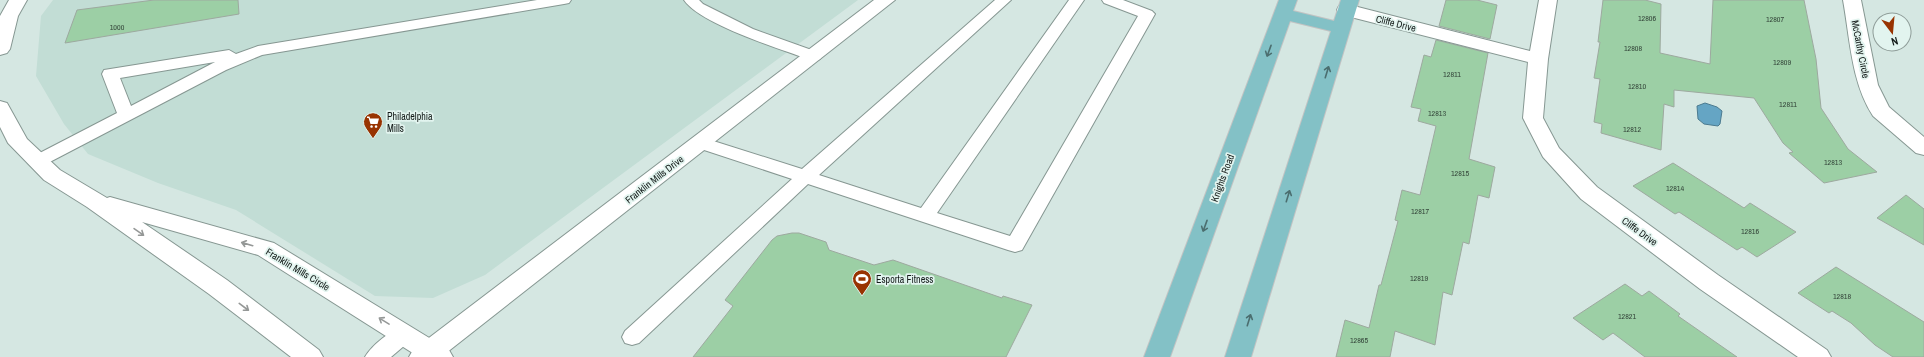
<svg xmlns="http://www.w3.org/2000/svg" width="1924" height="357" font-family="'Archivo Narrow',sans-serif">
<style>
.built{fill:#c2ddd5}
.water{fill:#65a5c4;stroke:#4c7b90}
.building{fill:#9ccfa5;stroke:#9da99f}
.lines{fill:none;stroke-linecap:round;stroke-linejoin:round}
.service-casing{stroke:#869792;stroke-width:2}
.minor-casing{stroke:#869792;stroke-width:2}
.tertiary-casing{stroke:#869792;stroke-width:2}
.primary-casing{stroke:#c2c3c3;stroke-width:2}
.service{fill:#fff;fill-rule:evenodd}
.minor{fill:#fff;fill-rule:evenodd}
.tertiary{fill:#fff;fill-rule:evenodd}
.primary{fill:#83c1c6;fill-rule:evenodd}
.oneway{stroke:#4b6e6f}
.oneway2{stroke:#959897}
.labels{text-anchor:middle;stroke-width:3.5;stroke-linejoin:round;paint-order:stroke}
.number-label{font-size:8px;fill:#35473b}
.street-label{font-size:10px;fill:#131a18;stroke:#e2f4ef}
.poi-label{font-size:10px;fill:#131a18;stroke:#e2f4ef;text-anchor:start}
</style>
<rect width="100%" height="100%" fill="#d5e7e2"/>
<path class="built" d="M53,0H858L485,275L433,298L375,296L236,210L158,183L88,154L64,124L36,76L41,16Z"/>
<path class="water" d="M1705,103L1717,107L1722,111L1720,124L1718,126L1704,124L1698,119L1697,106Z"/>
<path class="building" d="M154,0H238L239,14L65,43L77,10Z
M1446,0H1477L1497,5L1490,39L1439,26Z
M1603,0H1645L1661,4L1660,53L1710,64L1713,0H1804L1816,59L1821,108L1848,149L1877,172L1824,183L1789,153L1793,152L1783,143L1754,98L1674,90V107L1664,104L1661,150L1601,133L1602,124L1594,122L1600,79L1594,78L1600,42H1598Z
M1436,40L1488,53L1469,159L1495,167L1489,198L1478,195L1469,244L1463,242L1452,295L1443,292L1435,345L1395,331L1390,357H1336L1345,320L1369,328L1379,285H1381L1398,221L1395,220L1402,190L1420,195L1436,126L1418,121L1421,109L1411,107L1424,55L1431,57Z
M1673,163L1744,208L1750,203L1796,232L1757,257L1742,247L1737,250L1679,212L1675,214L1633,186Z
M1906,195L1924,209V245L1877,218Z
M792,233H799L826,242L829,250L874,265L893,260L1002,298L1003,296L1032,305L1006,357H693L733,306L725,300L772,240L777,236Z
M1836,267L1924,322V357H1893L1875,345L1851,323L1832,311L1829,313L1798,293Z
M1625,284L1642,296L1649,291L1680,314L1678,316L1737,357H1645L1613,333L1603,340L1573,318Z"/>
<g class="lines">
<g class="service-casing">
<path id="service" d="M537,0H571L569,3L564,4L262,55L226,70L44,165L38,167L32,165L29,161L32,157L117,113L102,74L104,70L229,50L236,54L258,46ZM215,62L131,106L120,78Z
M684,0H699L703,4L753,29L820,53L822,56L820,59L814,61L808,59C780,49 700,24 684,0Z
M995,0H1011L819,175L921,208L1069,0H1084L937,213L1010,236L1138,16L1104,3L1102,0H1123L1152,11L1155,14L1022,250L1015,252L1008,250L808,184L639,343L632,345L625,343L622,337L625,331L792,179L695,147L692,143L695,139L701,137L707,139L802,169Z
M404,326L411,328L414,334L411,340L391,357H365C372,345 391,330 404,326Z"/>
</g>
<g class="minor-casing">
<path id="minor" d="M874,0H895L441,357H409L413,350Z
M1539,0H1557L1548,59L1543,118L1559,148L1597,187L1718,275L1827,350L1831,357H1798L1700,289L1581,199L1543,157L1523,118L1528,62L1339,14L1337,10L1339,6L1346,4L1530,51Z
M1843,0H1861L1878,85L1889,107L1924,137V155L1916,153L1873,116C1851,82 1850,38 1843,0Z"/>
</g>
<g class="tertiary-casing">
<path id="tertiary" d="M9,0H27L18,16L10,49L7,53L0,55V16Z
M0,101L7,103L27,139L60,170L107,198L110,197L274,243L449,350L453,357H419L258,255L142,222L227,280L319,350L323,357H291L209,294L87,207L44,180L8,143L0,127Z"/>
</g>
<g class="primary-casing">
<path id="primary" d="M1279,0H1297L1293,11L1334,21L1341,0H1359L1251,357H1225L1331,31L1290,21L1170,357H1144Z"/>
</g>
<use href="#service" class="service"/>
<use href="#minor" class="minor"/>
<use href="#tertiary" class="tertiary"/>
<use href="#primary" class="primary"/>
</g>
<defs><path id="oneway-shaft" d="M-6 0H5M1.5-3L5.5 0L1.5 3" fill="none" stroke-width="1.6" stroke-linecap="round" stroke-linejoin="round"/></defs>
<g class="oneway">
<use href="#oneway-shaft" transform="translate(1269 51) rotate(110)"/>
<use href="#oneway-shaft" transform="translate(1327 72) rotate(-73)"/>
<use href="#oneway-shaft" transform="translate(1288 196) rotate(-73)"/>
<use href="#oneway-shaft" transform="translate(1205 226) rotate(110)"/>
<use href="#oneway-shaft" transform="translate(1249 320) rotate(-73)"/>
</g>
<g class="oneway2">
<use href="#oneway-shaft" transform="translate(139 232) rotate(35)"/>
<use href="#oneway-shaft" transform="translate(247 244) rotate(-164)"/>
<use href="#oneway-shaft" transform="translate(244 307) rotate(37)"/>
<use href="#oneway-shaft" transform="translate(384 321) rotate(-148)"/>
</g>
<defs>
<g id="supermarket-pin" transform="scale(1)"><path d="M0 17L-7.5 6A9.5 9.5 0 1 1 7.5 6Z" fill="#983301" stroke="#e2f4ef"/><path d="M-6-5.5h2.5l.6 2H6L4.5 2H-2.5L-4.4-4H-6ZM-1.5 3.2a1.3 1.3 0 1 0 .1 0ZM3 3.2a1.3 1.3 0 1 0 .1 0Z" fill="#fff"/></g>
<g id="stadium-pin" transform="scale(1)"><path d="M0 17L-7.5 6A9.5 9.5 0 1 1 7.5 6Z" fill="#983301" stroke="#e2f4ef"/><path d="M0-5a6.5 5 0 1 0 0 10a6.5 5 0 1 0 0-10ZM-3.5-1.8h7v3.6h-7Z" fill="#fff"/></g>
</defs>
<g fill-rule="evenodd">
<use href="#supermarket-pin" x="373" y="122"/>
<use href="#stadium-pin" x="862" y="279"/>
</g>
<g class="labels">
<g class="number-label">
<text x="1647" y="21">12806</text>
<text x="1775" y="22">12807</text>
<text x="117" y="30">1000</text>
<text x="1633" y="51">12808</text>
<text x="1782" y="65">12809</text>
<text x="1452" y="77">12811</text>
<text x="1637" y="89">12810</text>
<text x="1788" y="107">12811</text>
<text x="1437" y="116">12813</text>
<text x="1632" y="132">12812</text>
<text x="1833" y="165">12813</text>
<text x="1460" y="176">12815</text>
<text x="1675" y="191">12814</text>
<text x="1420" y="214">12817</text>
<text x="1750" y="234">12816</text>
<text x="1419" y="281">12819</text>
<text x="1842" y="299">12818</text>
<text x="1627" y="319">12821</text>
<text x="1359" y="343">12865</text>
</g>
<g class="street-label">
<text transform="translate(1396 23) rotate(14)" y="4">Cliffe Drive</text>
<text transform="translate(1861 49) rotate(79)" y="4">McCarthy Circle</text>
<text transform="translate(1222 178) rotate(-70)" y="4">Knights Road</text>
<text transform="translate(654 179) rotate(-38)" y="4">Franklin Mills Drive</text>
<text transform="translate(1640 231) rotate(36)" y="4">Cliffe Drive</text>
<text transform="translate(298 269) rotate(31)" y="4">Franklin Mills Circle</text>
</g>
<g class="poi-label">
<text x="387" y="120">Philadelphia<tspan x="387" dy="12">Mills</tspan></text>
<text x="876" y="283">Esporta Fitness</text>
</g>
</g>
<g transform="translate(1892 32) rotate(164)"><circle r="19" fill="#e2f4ef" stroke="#8f9d99"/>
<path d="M0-3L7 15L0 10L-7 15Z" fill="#983301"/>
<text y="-6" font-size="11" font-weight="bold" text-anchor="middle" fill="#131a18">N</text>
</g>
</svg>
